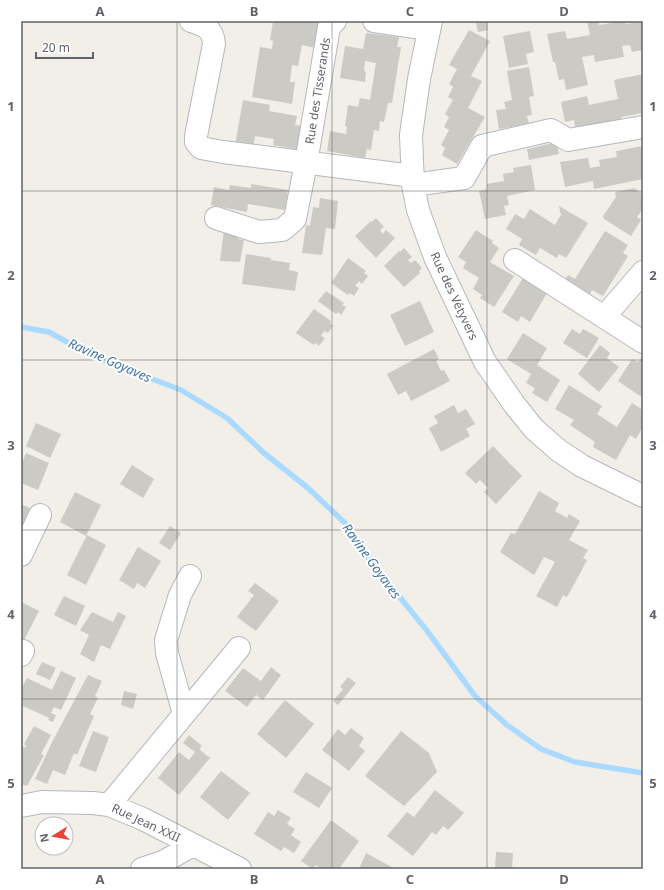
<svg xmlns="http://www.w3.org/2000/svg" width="664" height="890" font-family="'Noto Sans',sans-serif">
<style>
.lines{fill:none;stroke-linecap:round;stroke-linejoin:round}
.stream{stroke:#aadaff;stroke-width:5.5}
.building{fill:#cccac5}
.minor-casing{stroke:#b5b8bc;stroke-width:24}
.minor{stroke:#fff;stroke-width:22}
.grid{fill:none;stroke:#5f6368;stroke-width:1;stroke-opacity:0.55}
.labels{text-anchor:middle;stroke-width:4;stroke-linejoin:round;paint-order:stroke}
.street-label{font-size:12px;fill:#5f6368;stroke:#fff}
.water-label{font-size:13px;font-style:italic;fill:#4174aa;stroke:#fff}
.neatline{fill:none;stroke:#5f6368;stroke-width:1.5}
.grid-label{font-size:13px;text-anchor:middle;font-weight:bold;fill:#5f6368}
</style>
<rect width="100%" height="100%" fill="#f1efe8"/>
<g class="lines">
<path class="stream" d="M21,327L49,332L92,356L181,390L227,418L264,453L308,488L345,523L360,548L428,632L475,696L507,725L541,749L575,762L643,773"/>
</g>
<path class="building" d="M273,21H319L315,48L302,45L298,66L292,65L290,82H295L292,104L252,97L260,47L272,49L273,41L270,40Z
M487,21L488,30L478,32L476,22Z
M587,21H599V25L624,21L626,24L643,21V50L632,52L630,45L622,46L624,57L595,62L594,55L582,57L588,85L566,90L564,79L559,80L555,62H553L547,34L565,31L567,39L590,35Z
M469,30L490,41L471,76L482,81L468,108L485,117L457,164L442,155L445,148L441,145L449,130L444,127L449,117L445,114L453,100L448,97L453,87L449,84L457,69L449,65Z
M530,31L534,52L526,54L528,64L509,68L503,36Z
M366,33L399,37L397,47H401L392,103H388L384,122L380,121L379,131L374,130L371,150L367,149L365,158L327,151L330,131L346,134L347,127L345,126L348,105L358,107L360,98L370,100L376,63L365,61L364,71L366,72L365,82L340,78L345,46L363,49Z
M529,67L534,96L529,97L532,115L527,116L529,124L499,129L496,110L506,109L504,102L512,100L507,71Z
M643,74V107H641L642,113L621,117L622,122L577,138L574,120L565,122L561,102L587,96L589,105L618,99L614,80Z
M243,100L270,105L269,111L297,116L295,125L304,126L300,150L273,145L274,139L255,136L253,148L235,145Z
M553,143L557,145L559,154L529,160L527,149Z
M643,146V179L594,189L593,181L565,187L560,162L588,158L590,168L600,166L599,160L617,157L616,151Z
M531,165L535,190L507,196L509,205L504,206L506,215L485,219L479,191L487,189V184L504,181L503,174L514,172L513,168Z
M251,184L288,190L285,210L248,204L247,212L211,205L214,187L229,190L230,185L251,188Z
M634,188L643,194V209L637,217L641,220L631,236L604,219L603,216L616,197L615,192Z
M320,198L338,201L335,229L326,228L322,255L302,253L306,225L310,226L313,207L319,208Z
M559,206L588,223L566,258L559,254L557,258L540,248L536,255L519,245L522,239L506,229L515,214L524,219L530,209L555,225L561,215Z
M376,218L384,227L380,230L383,234L386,230L395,238L376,258L355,236L371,221L372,222Z
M224,230L238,233V239L244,240L240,262L220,261Z
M476,230L493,241L492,243L499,248L490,262L514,276L494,307L480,298L482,295L473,289L479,278L463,268L466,262L458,257Z
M605,231L628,245L623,253L628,256L603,296L592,290L588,298L563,283L568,275L575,279Z
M404,248L412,257L408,260L411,263L415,260L422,268L419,271L420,273L404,287L384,266L399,251L400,252Z
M246,254L271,258V260L290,263L289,270L298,272L295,291L242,284Z
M348,258L366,271L364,273L368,276L362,284L359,281L355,286L359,288L354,296L350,293L348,295L331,283Z
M523,278L547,293L530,322L521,316L518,322L502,312Z
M326,291L344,303L342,305L346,307L341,315L338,312L336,314L318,301Z
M420,301L434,332L405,346L390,315Z
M314,309L331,321L330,323L333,326L328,333L324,331L321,336L325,338L319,346L316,343L314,345L296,333Z
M572,329L580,334L583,329L599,338L587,358L563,343Z
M523,333L547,348L537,365L560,380L547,402L532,393L535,388L526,383L531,374L507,359Z
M600,345L610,353L607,358L619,367L599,392L578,374Z
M434,349L439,359L436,360L441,371L444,370L450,381L411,401L406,391L398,395L387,374Z
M643,356V398L618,381L632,359L638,362Z
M569,385L602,406L597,414L617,427L632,403L643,410L642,420L643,427L636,439L630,435L616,460L593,447L595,442L570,425L574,420L555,409Z
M454,405L458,413L466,409L475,424L466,429L470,436L441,452L429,428L438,423L434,416Z
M36,423L61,434L50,458L26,446Z
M493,446L522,476L496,504L484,492L488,488L480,480L476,484L465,473Z
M26,453L49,463L38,490L21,483V465Z
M132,465L154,479L143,498L120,484Z
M539,491L559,503L555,511L567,518L569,514L580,521L569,540L588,550L583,558L587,560L577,579L567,597L563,595L557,607L536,596L555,562L544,557L534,575L500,552L511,533L515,534Z
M75,492L101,505L86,536L60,522Z
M21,504L34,510L26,526L21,524Z
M170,526L181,533L170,550L159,543Z
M87,535L106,545L86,585L67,575Z
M138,547L161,561L145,588L137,583L134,589L119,580Z
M255,583L279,601L256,631L237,617L254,595L248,591Z
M64,596L85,606L76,626L54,615Z
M21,602L39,611L22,644L21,643Z
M92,612L113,622L118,612L126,616L110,649L101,645L94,662L80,654L89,635L80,630Z
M42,662L56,668L50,680L36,674Z
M271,667L281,675L263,700L256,695L247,707L225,691L243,668L261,681Z
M61,671L76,678L61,710L54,707L51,713L56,715L53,722L48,720L49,718L21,705V689L27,678L52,690Z
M88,675L102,681L95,696L98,698L90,714L94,716L77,755L74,753L65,775L53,770L47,784L35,779L52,742Z
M348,677L356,683L338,705L333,701L343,689L340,687Z
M124,691L137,694L133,709L121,705Z
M285,700L314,724L286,758L257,734Z
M34,726L51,735L41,754L44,755L27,786L21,784V746L25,748L26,746L24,744Z
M351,728L364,738L359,746L365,751L349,771L322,750L338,729L345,735Z
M93,731L109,737L96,772L79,766Z
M401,731L429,753L437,772L404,806L365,776Z
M189,735L202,746L199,749L210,758L179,795L158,778L179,752L189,760L195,752L183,743Z
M221,771L250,793L228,820L200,797Z
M306,772L332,788L319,808L293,792Z
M435,790L464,813L448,830L443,826L436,835L432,832L413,856L387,836L407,812L414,817Z
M278,810L291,818L287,824L295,829L291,835L301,842L294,853L284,847L281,851L254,834L268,812L274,816Z
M331,820L359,841L339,869H321L316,865L313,869L301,861Z
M496,852L513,853L512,869H495Z
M366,853L395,869H359Z"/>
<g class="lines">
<g class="minor-casing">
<path id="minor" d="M191,21C204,25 213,28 214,44L196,136V142L201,148L223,152L413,176
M374,21L429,29
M431,21L419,79L411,135L413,185L418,210L435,257L485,362L514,404L534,429L558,450L582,466L643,496
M413,185L464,178L482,146L551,130L568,140L643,127
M216,218L259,232L282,230L295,219L306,163L329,27L335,21
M515,260L643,342
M604,317L643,272
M21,555L40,515
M21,655L23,651
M184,714L167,653L166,640L180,595L190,576
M109,805L239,648
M21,806L42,802L93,803L109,805L143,819L240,869
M142,869L163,862L193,845"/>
</g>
<use href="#minor" class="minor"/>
</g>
<path class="grid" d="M177,21V869M332,21V869M487,21V869M21,191H643M21,360H643M21,530H643M21,699H643"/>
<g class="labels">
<g class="street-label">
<text transform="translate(318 91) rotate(-81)" y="4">Rue des Tisserands</text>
<text transform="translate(454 296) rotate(65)" y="4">Rue des Vétyvers</text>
<text transform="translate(146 823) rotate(25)" y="4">Rue Jean XXII</text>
</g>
<g class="water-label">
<text transform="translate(110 360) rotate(24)" y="5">Ravine Goyaves</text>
<text transform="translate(372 561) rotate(54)" y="5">Ravine Goyaves</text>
</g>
</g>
<rect width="664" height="890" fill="none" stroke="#ffffff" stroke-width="44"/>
<g transform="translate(54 836) rotate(259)"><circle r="19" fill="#ffffff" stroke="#bfc1c3"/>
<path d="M0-3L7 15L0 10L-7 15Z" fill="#ea4335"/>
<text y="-6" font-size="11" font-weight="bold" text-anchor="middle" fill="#5f6368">N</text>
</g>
<path d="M36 52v6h57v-6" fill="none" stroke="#5f6368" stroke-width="2"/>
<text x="42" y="52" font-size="12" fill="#5f6368" stroke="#ffffff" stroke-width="3" paint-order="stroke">20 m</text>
<rect x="22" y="22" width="620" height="846" class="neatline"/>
<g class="grid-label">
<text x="100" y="16">A</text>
<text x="254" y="16">B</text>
<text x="410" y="16">C</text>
<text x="564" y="16">D</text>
<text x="11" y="111">1</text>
<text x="653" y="111">1</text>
<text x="11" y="280">2</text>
<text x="653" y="280">2</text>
<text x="11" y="450">3</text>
<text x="653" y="450">3</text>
<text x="11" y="619">4</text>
<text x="653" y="619">4</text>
<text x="11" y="788">5</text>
<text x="653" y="788">5</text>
<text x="100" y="884">A</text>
<text x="254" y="884">B</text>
<text x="410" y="884">C</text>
<text x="564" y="884">D</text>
</g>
</svg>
